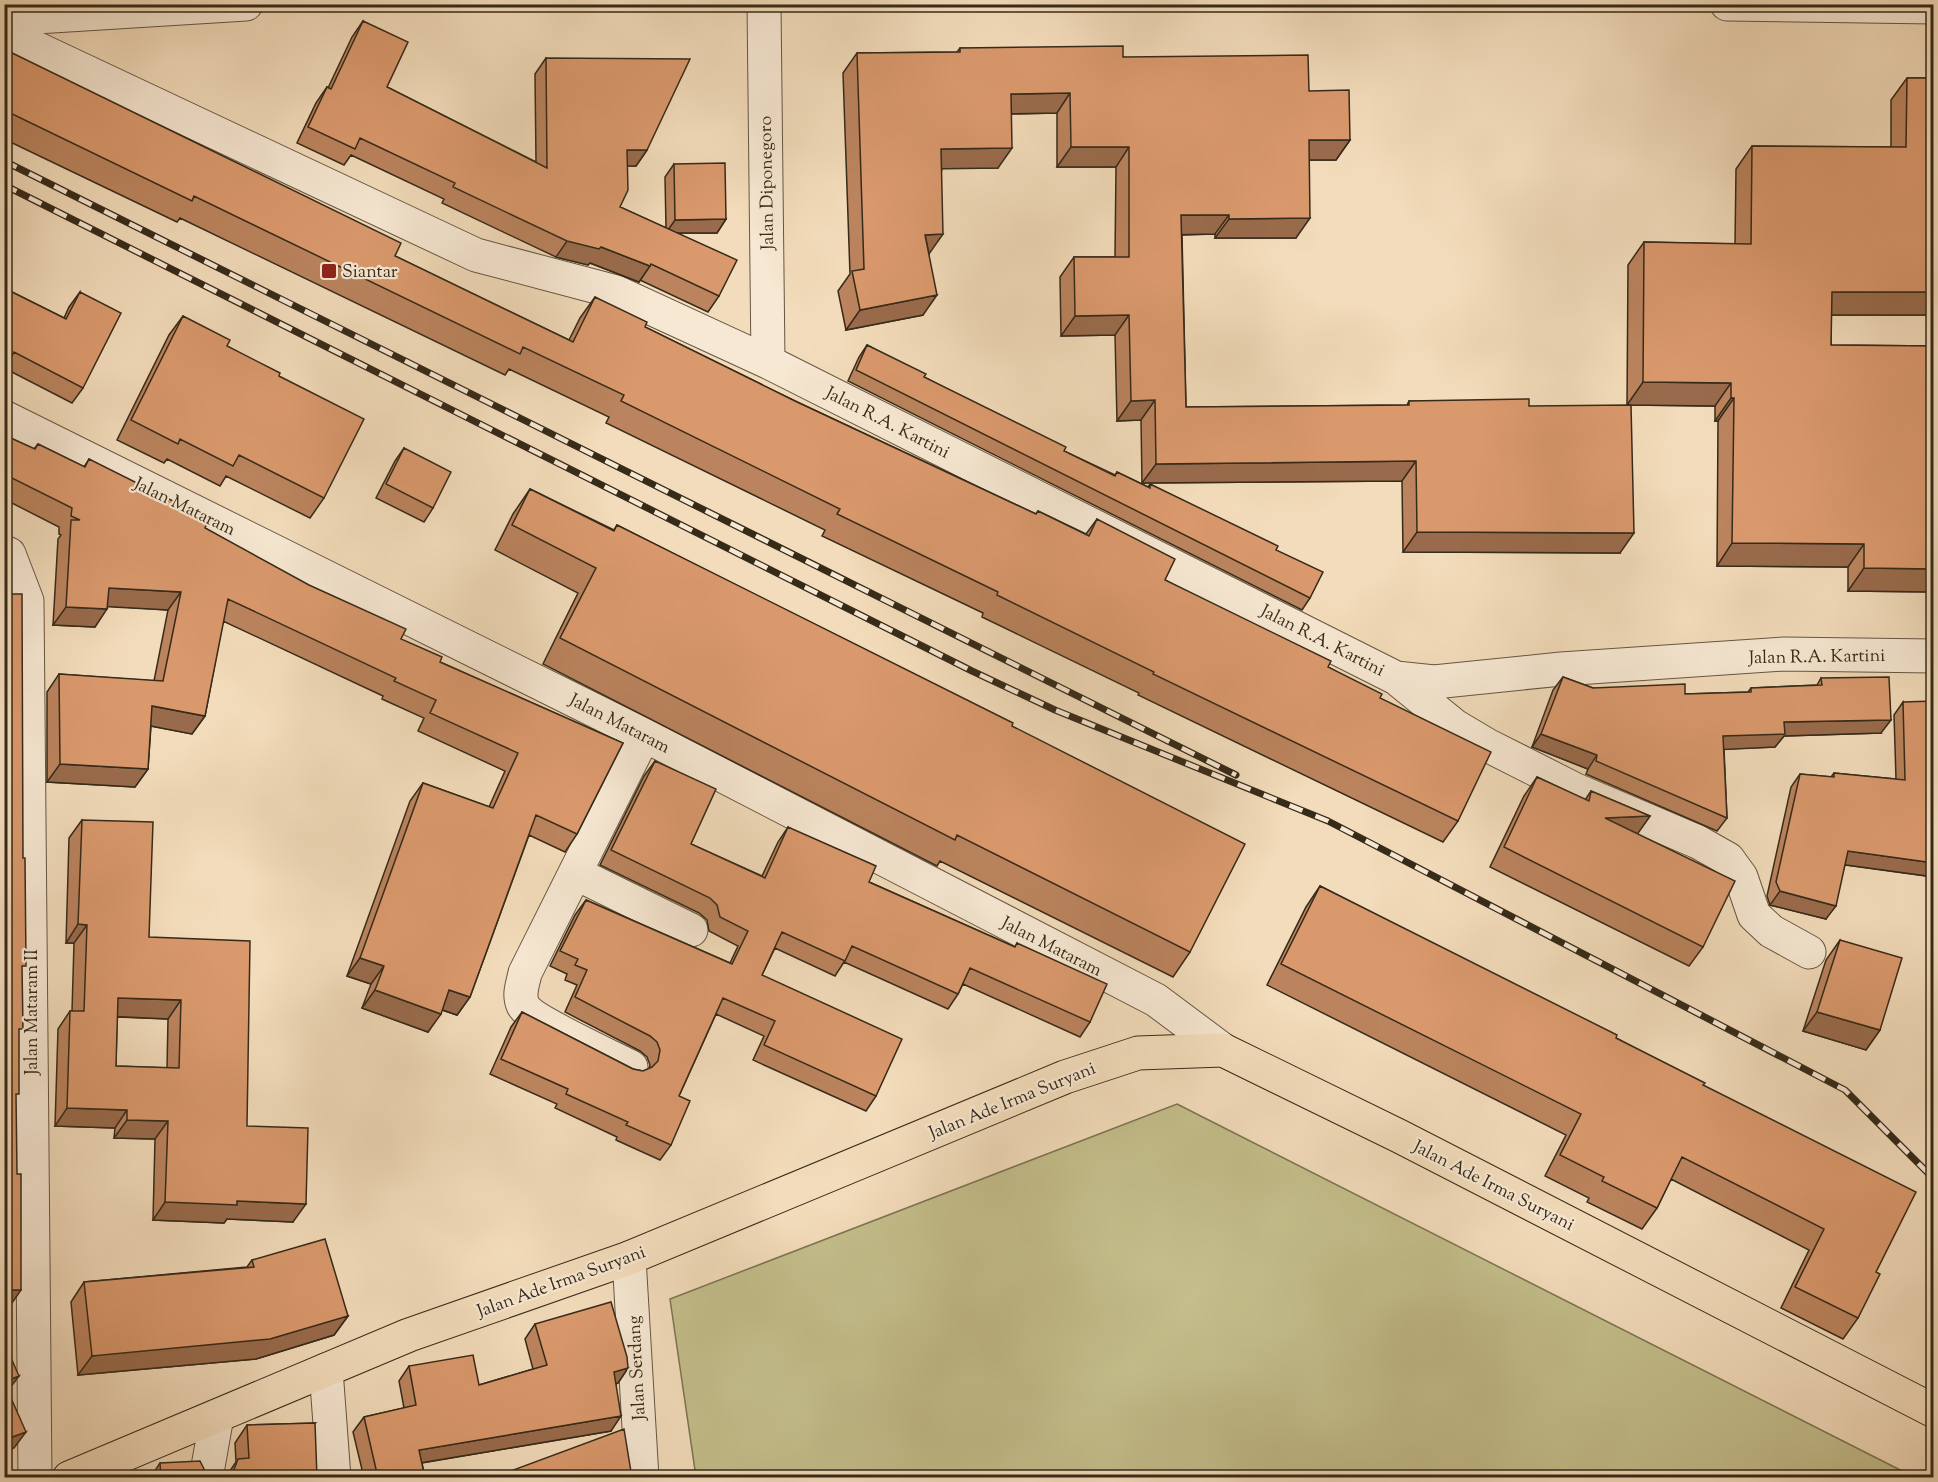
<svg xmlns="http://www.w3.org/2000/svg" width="1938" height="1482" font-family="'Sorts Mill Goudy',serif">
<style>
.green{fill:#c3be8b;stroke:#7c7452;stroke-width:1.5}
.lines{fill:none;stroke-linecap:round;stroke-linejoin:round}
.minor-casing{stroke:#655642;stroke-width:35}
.major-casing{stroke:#362a19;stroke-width:35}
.minor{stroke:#f7e8d3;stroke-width:33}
.major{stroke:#f3dcbb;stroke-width:33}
.rail-casing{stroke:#362a19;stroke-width:7}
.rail{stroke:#f7e8d3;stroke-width:4.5;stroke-dasharray:14;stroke-linecap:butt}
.wall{fill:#bb845e;stroke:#362a19;stroke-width:1.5;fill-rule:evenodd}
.shaded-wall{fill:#996b4c;stroke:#362a19;stroke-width:1.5}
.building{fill:#da996d;stroke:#362a19;stroke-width:1.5;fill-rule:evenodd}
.poi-dot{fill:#8f2418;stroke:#f7e8d3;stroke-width:2}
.labels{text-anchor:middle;stroke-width:4.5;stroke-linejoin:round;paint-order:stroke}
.street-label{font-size:18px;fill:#362a19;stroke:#f7e8d3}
.poi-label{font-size:18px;fill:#362a19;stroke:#f7e8d3;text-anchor:start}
</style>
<rect width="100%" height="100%" fill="#f3dcbb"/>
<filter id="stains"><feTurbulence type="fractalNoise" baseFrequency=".00333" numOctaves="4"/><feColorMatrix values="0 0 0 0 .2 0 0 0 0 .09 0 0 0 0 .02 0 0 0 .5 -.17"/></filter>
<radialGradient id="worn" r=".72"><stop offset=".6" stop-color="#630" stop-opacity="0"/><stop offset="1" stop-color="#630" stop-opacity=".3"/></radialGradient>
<path class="green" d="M1177,1104L1914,1477H696L670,1299Z"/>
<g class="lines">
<g class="minor-casing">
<path id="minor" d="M764,4L768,362
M1727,4L1934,7
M4,19L246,4
M4,33L476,255L616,292L768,362L1396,678L1434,682L1561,669L1784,654L1934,656
M4,417L644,735L1156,1000L1223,1050
M4,552L9,554L27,601L35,1478
M1396,678L1455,726L1487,745L1576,790L1698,842L1728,859L1741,877L1754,915L1771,931L1809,952
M577,874L691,930
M631,1067C612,1057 530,1020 523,1005C518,994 523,984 525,973L644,735
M629,1258L642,1478
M326,1370L334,1478
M206,1478L217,1416"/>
</g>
<g class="major-casing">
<path id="major" d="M69,1478L409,1335L629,1258L1065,1077L1138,1053L1223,1050L1399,1136L1934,1411"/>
</g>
<use href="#minor" class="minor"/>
<use href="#major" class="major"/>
<g class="rail-casing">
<path id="rail" d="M4,161L1236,775
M4,185L972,671L1055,710L1328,821L1845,1090L1934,1179"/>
</g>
<use href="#rail" class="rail"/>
</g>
<path class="wall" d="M363,21L387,87L536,162L535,74L546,58L647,150L636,166H627L620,207L666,228L665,177L674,164L726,219L717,233H677L719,296L708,312L640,280L639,282L590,263L588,265L556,257L442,203L444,199L351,155L344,165L297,143L316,103L327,87L328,88L352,37Z
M960,48L1123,57L1309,91L1350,140L1336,160H1309L1296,238H1215V234L1182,235L1186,407L1407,405L1409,401L1529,406L1620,553L1403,552L1402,481L1142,483L1141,420L1117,421L1115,335L1061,336L1060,277L1074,257H1115L1116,167H1057V113L1011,114L998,168H942L929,254L923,315L846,330L838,291L850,274L843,73L857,53L957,52Z
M4,49L395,256L569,340L580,318L595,297L645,327L795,401L1036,514L1038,511L1086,534L1097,519L1165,580L1328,667L1380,698L1458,821L1443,842L1138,695L1139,693L982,617L983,613L822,536L825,530L606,423L609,417L509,369L505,375L180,218L177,222L4,139Z
M1907,78H1934V315H1831V345L1934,346V592L1848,591V567L1717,566L1718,421H1715V406L1627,405L1628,265L1644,242L1735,244L1736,169L1752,146L1891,147V100Z
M4,288L64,318L69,307L80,292L83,388L72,403L6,369Z
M183,316L227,346L279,376L324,498L310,518L226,476L220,486L167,459L164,463L117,440L169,335Z
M867,345L924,377L1064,451L1115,475L1117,472L1148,487L1150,484L1276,550L1310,598L1302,610L848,381L859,357Z
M4,435L34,449L38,444L84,467L89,459L205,528L440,662L623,743L577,834L565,852L529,835L470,997L457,1015L442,1010L428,1032L362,1008L371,984L347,976L410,801L423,783L489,807L505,771L418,731L424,718L382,699L383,696L223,621L205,716L192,734L151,726L148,769L135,787L47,782V692L59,674L154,681L168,610L108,606L95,627L53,625L58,539L61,535L59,534V527L4,499Z
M404,448L433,508L424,522L376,498L395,461Z
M530,489L614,530L617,525L1012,726L1190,952L1173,977L940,861L937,866L543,664L578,593L495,550L513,514Z
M1563,677L1593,688L1685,694L1748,692L1751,688L1817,685L1821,678L1881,733L1784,736L1775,747L1724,749L1727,818L1717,831L1586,774L1588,769L1532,747L1553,690Z
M1903,702L1934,877L1845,865L1826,919L1770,905L1767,896L1791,787L1800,774L1831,777L1834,773L1896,779L1894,715Z
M655,761L691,844L762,876L778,842L788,827L869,882L1015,947L1017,943L1090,1022L1080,1037L963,984L958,994L948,1009L844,962L835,976L775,948L762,975L876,1096L866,1111L753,1060L764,1036L716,1014L679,1096L671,1145L660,1160L616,1140L617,1137L555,1108L557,1104L490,1074L511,1027L522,1012L633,1069L643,1071L649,1069L650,1065L647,1057L640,1051L565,1012L577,985L565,980L567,974L550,966L575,915L586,900L730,963L738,946L709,931L707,920L699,913L600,865L644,776Z
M1537,777L1585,800L1591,791L1650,816L1637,834L1703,947L1689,966L1490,867L1524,796Z
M82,820L149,937L247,1126L293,1222L227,1219L224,1223L153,1220L155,1139L114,1138L115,1128L55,1126L58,1029L70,1011H72L74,943H66L69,838ZM117,1017L168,1019L167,1068L116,1066Z
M1320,886L1616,1038L1703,1085L1876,1272L1858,1318L1843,1339L1781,1308L1809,1250L1671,1179L1657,1208L1642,1229L1587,1202L1589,1198L1545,1176L1566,1135L1267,985L1306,907Z
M1840,940L1880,1030L1866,1050L1803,1031L1826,960Z
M252,1260L348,1316L334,1335L256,1359L78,1375L71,1302L84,1282L247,1267Z
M535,1324L628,1368L618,1383L616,1384L611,1431L422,1463L425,1478H364L353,1432L364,1417L404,1408L399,1381L409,1366L479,1385L533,1369L525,1339Z
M315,1423L225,1478L236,1462L235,1443L247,1425Z
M160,1463L207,1475L214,1478H150Z"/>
<path class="shaded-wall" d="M1070,93L1057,113L997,114L1011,94Z
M1309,140H1350L1336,160H1295Z
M1071,147H1129L1116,167H1057Z
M1012,148L998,168L928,169L941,149Z
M627,150H647L636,166H616Z
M1181,215H1229L1215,234L1167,235Z
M1310,218L1296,238H1215L1229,219Z
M726,219L717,233H666L675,220Z
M943,234L929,254L925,235Z
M567,241L601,247L650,266L639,282L590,263L588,265L556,257Z
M1832,292H1934V315H1816Z
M937,295L923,315L846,330L860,310Z
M1129,315L1115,335L1061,336L1075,316Z
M1643,382L1731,383L1715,406L1627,405Z
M1731,398H1734L1718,421H1715Z
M1155,400L1141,420L1117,421L1131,401Z
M1416,461L1402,481L1142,483L1156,464Z
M1417,532L1634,533L1620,553L1403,552Z
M1732,543L1864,544L1848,567L1717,566Z
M1864,568L1934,569V592L1848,591Z
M109,588L181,592L168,610L96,606Z
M66,607L107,609L95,627L53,625Z
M152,706L205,716L192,734L140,724Z
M1891,720L1881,733L1784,736L1775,747L1714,750L1723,736L1784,722Z
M1541,734L1597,755L1588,769L1532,747Z
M60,764L148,769L135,787L47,782Z
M1650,816L1636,836L1605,818Z
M1848,851L1934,863V877L1839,864Z
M1780,891L1836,906L1826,919L1770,905Z
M78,924L87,925L74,943H66Z
M360,958L384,966L371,984L347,976Z
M375,990L441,1014L428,1032L362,1008Z
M449,990L470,997L457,1015L437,1008Z
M118,998L181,1000L168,1019L105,1016Z
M1817,1012L1880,1030L1866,1050L1803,1031Z
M67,1108L127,1110L115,1128L55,1126Z
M127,1120L168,1121L155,1139L114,1138Z
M237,1201L306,1204L293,1222L227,1219L224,1223L153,1220L165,1202Z
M4,1290H21L7,1310H4Z
M348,1316L334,1335L256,1359L78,1375L92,1356Z
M628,1368L618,1383L604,1387L614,1372Z
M19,1376L7,1392L4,1382Z
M621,1416L611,1431L408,1465L419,1450Z
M26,1432L14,1448L4,1452V1440Z"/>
<path class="building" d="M363,21L408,42L387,87L547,168L546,58L690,59L647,150H627L628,190L620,207L737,260L719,296L651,264L650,266L601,247L599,249L567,241L453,187L455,183L360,138L355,149L308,127L327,87L331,89Z
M1123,46V57L1308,55L1309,91L1349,90L1350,140H1309L1310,218L1229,219V215H1181L1186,407L1409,405V401L1529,399V406L1631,405L1634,533L1417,532L1416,461L1156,464L1155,400L1131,401L1129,315L1075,316L1074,257H1129V147H1071L1070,93L1011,94L1012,148L941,149L943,234L925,235L937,295L860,310L852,271L864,269L857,53L960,52V48Z
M4,49L401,243L395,256L573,342L595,297L647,322L645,327L795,401L1036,514L1038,511L1089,536L1097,519L1175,559L1165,580L1331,661L1328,667L1382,694L1380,698L1491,752L1458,821L1153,674L1154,672L997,595L998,592L837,514L840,509L621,401L624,395L523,347L520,354L194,196L192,201L4,110Z
M1907,78H1934V292H1832L1831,345L1934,346V569L1864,568V544L1732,543L1734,398H1731V383L1643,382L1644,242L1751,244L1752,146L1906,147Z
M725,163L726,219L675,220L674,164Z
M4,288L66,319L80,292L121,313L83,388L14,352L4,371Z
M183,316L230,340L227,346L280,373L279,376L364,419L324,498L239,455L233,466L180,439L178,444L131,420Z
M867,345L926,374L924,377L1066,447L1064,451L1115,476L1117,472L1150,488V484L1278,546L1276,550L1323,572L1310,598L856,370Z
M4,435L35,449L38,444L85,467L89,459L209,519L205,528L309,585L406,629L401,639L442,657L440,662L623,743L577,834L536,815L470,997L449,990L441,1014L375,990L384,966L360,958L423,783L493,808L518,753L430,713L436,700L394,681L396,678L228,599L205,716L152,706L148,769L60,764L59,674L163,681L181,592L109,588L107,609L66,607L71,520H80L71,516L72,508L10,477L7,483L4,482Z
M404,448L451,472L433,508L386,484Z
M530,489L614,531L617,525L1013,723L1012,726L1245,844L1190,952L957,835L955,840L560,638L596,568L512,525Z
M4,594H22L23,858H25L26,966H22L23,1029H19V1094H16L17,1174H21V1290H4Z
M1563,677L1593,688L1685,684V694L1751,692V688L1822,685L1821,678L1889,677L1891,720L1784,722L1785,734L1723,736L1727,818L1596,761L1597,755L1541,734Z
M1934,701V863L1848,851L1836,906L1780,891L1776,882L1800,774L1834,777V773L1905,780L1903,702Z
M655,761L716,789L691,844L765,878L788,827L876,866L869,882L1015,947L1017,943L1107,984L1090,1022L970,968L958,994L852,946L845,961L782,932L762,975L902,1039L876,1096L764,1045L775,1021L723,998L679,1096L690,1101L671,1145L626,1125L628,1122L566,1094L568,1089L501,1059L522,1012L633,1069L643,1071L652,1067L658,1061L660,1050L657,1042L650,1036L575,997L587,970L575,965L578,959L560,951L586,900L732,964L748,931L720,917L717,905L710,898L611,850Z
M1537,777L1589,801L1591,791L1650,816L1605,818L1735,881L1703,947L1504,847Z
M82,820L153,822L149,937L250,941L247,1126L308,1128L306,1204L237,1201V1205L165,1202L168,1121L127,1120V1110L67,1108L70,1011H84L87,925L78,924ZM118,998L181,1000L179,1068L116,1066Z
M1320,886L1617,1035L1616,1038L1705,1083L1703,1085L1916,1192L1876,1272L1880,1274L1858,1318L1795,1287L1824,1229L1682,1157L1657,1208L1602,1181L1604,1177L1560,1155L1581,1114L1281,964Z
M1840,940L1902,958L1880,1030L1817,1012Z
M325,1239L348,1316L270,1339L92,1356L84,1282L254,1267L252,1260Z
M611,1302L627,1357L628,1368L614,1372L621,1416L419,1450L425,1478H378L364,1417L416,1405L409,1366L473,1355L479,1385L547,1365L535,1324Z
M8,1351L19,1376L4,1382V1352Z
M4,1382L26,1432L4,1440Z
M315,1423L317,1478H225L233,1472L238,1459L249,1458L247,1425Z
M624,1429L632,1478H492Z
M200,1461L207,1475L214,1478H161L160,1463Z"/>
<rect class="poi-dot" x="321" y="263" width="16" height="16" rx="3"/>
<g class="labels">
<g class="street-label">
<text transform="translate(766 183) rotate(-91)" y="6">Jalan Diponegoro</text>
<text transform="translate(888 422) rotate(27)" y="6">Jalan R.A. Kartini</text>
<text transform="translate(185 506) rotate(26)" y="6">Jalan Mataram</text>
<text transform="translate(1323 640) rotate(27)" y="6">Jalan R.A. Kartini</text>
<text transform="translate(1817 656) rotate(-1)" y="6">Jalan R.A. Kartini</text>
<text transform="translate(620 723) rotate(27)" y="6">Jalan Mataram</text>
<text transform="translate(1052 946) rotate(27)" y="6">Jalan Mataram</text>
<text transform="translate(31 1012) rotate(-90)" y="6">Jalan Mataram II</text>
<text transform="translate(1012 1100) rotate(-22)" y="6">Jalan Ade Irma Suryani</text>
<text transform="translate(1494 1185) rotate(27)" y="6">Jalan Ade Irma Suryani</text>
<text transform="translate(561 1281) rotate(-20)" y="6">Jalan Ade Irma Suryani</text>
<text transform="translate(636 1368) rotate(-93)" y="6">Jalan Serdang</text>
</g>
<g class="poi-label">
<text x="342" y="277">Siantar</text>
</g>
</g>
<rect width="1938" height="1482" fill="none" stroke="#f3dcbb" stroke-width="24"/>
<rect x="6" y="6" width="1926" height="1470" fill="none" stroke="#362a19" stroke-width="3"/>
<rect x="12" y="12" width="1914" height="1458" fill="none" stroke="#362a19" stroke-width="1.5"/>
<rect width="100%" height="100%" filter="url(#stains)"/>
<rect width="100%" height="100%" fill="url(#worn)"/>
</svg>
